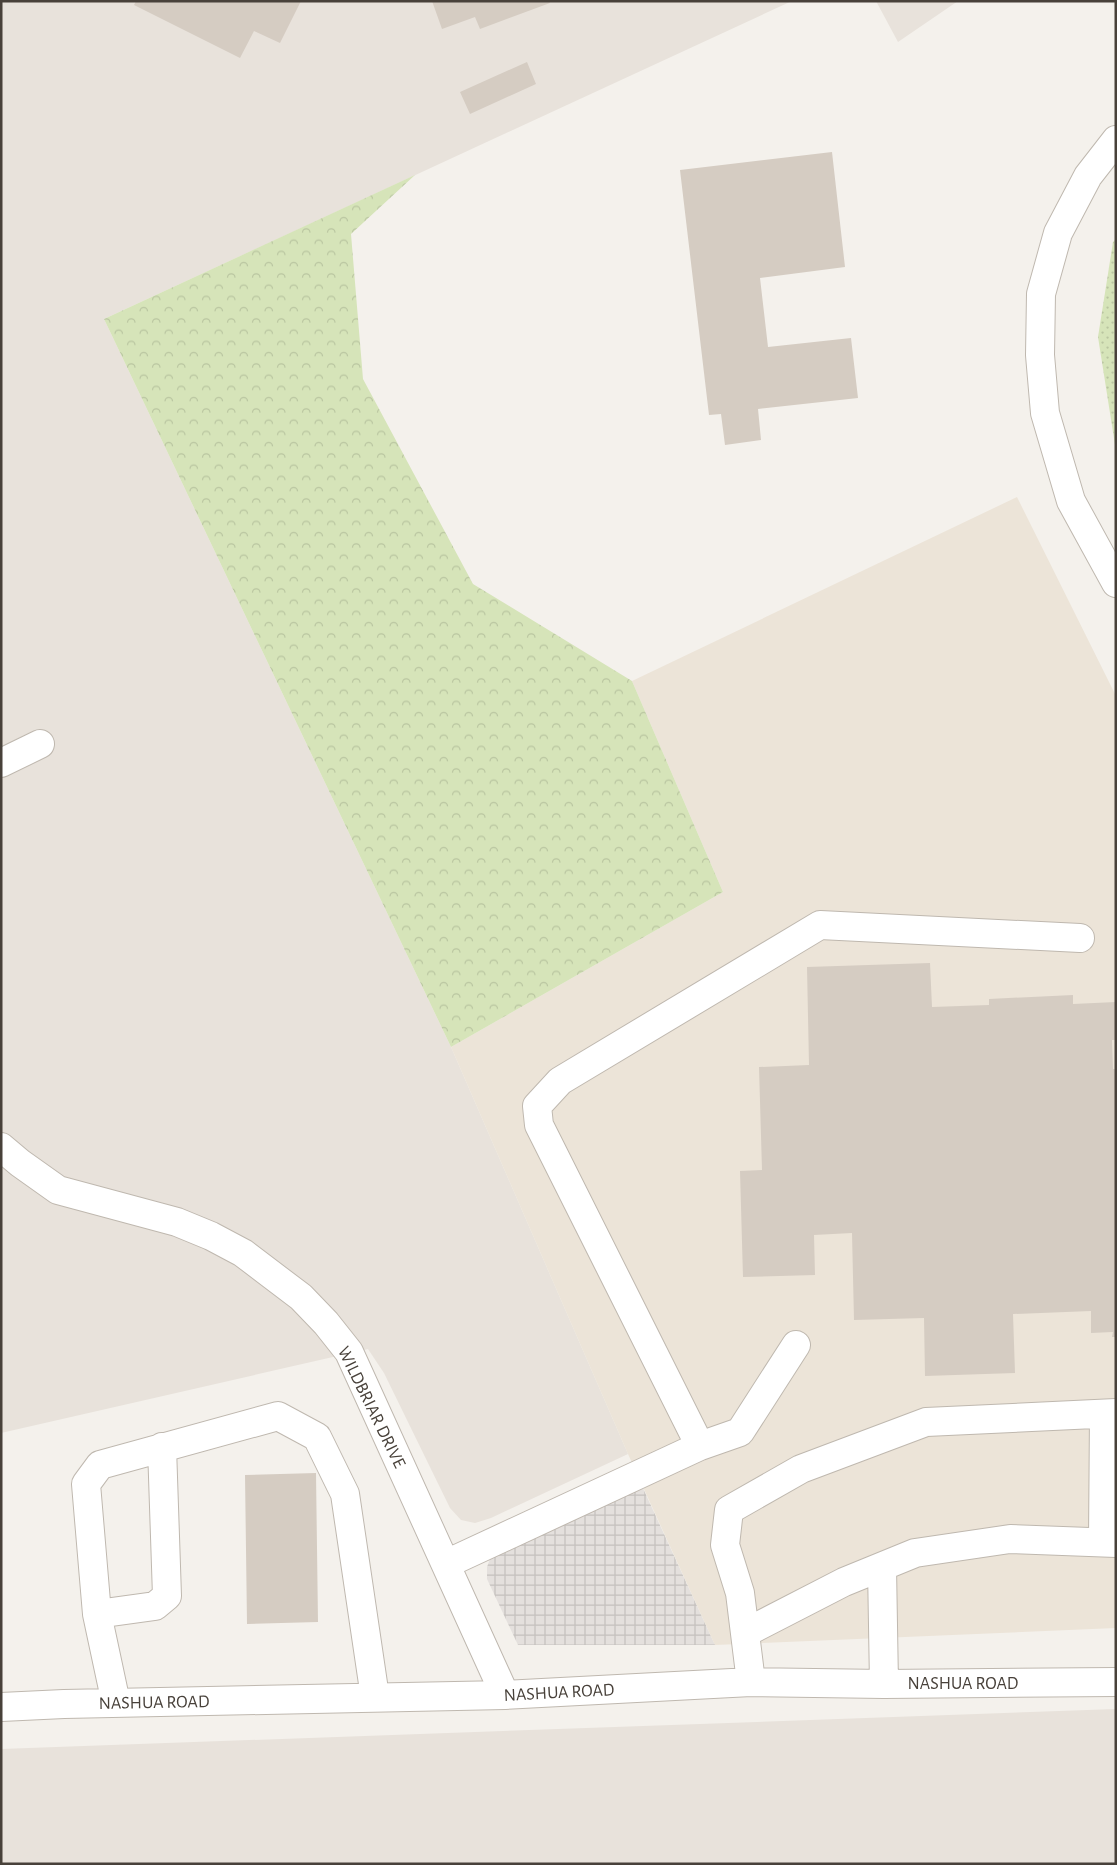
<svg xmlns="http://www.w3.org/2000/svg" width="1117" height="1865" font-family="'Alegreya Sans',sans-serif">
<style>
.residential{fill:#e8e2db}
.industrial{fill:url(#industrial-grid)}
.education{fill:#ece4d8}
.grass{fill:url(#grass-dots)}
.forest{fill:url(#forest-crowns)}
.building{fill:#d5ccc2}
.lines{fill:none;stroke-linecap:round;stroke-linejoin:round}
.minor-casing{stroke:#bfb8af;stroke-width:30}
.minor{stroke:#fff;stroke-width:28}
.labels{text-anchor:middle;stroke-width:5;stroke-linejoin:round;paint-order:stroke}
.street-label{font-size:18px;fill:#48413a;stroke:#fff}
</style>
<defs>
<pattern id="industrial-grid" width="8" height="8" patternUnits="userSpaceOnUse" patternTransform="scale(1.25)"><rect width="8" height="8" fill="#e4e0dd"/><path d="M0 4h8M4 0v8" fill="none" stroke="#c5c1be"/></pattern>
<pattern id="grass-dots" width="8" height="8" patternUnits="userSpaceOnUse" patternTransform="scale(1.25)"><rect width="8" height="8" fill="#d6e4b9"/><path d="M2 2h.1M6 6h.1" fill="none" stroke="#b9c5a0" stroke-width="1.8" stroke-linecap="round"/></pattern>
<pattern id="forest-crowns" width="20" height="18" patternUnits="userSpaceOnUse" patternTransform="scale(1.25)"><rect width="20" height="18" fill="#d6e4b9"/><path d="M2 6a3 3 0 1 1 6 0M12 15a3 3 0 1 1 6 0" fill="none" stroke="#b9c5a0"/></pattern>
</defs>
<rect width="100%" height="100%" fill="#f4f1ec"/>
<path class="residential" d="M1,1H792L104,319L451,1047L628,1454L491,1518L475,1523L461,1520L450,1508L384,1373L368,1349L1,1433Z
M876,1H958L898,42Z
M1116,1709V1864H1V1749Z"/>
<path class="industrial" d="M642,1486L715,1645H518L487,1579V1567L491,1556Z"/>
<path class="education" d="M1017,497L1116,696V1628L715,1645L628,1454L451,1047L723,892L632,681Z"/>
<path class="grass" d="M1116,239V451L1098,337L1113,242Z"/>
<path class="forest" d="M415,175L351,234L363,379L473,584L632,681L723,892L451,1047L104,319Z"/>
<path class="building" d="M136,1H301L280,43L254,31L240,58L134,5Z
M432,1H549L550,3L480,29L475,17L442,29Z
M527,62L536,84L470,114L460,92Z
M832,152L845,267L760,278L768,347L851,338L858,398L758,409L761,440L725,445L721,414L709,415L680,170Z
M930,963L932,1007L989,1005V999L1073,995V1004L1116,1002V1040H1112L1113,1069H1116V1337H1112L1113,1332L1091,1333V1311L1013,1314L1015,1373L925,1376L924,1318L854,1320L852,1233L814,1235L815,1275L743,1277L740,1171L762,1170L759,1067L809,1065L807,967Z
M316,1473L318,1622L247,1624L245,1475Z"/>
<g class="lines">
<g class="minor-casing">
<path id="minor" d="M1116,140L1088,176L1058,233L1041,294L1040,355L1045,413L1071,501L1116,583
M1,763L40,744
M1,1147L20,1163L58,1190L177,1222L211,1236L243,1253L301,1297L326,1323L349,1352L505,1695
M700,1446L539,1125L537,1106L560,1081L820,925L1080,938
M1103,1542L1104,1414
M446,1564L700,1446L740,1432L796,1345
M882,1567L884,1684
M97,1614L155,1606L167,1596L162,1447
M745,1633L844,1582L915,1553L1010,1539L1116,1543
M751,1682L740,1593L725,1545L729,1510L801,1469L926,1422L1116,1413
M116,1703L97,1614L86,1484L100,1465L278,1416L317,1437L345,1494L375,1697
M1,1707L64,1704L505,1695L751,1682L884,1684L1116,1682"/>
</g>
<use href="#minor" class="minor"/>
</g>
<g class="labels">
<g class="street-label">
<text transform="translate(372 1407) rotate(64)" y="6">WILDBRIAR DRIVE</text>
<text x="963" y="1689">NASHUA ROAD</text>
<text transform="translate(559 1692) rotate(-3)" y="6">NASHUA ROAD</text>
<text transform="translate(154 1702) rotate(-1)" y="6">NASHUA ROAD</text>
</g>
</g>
<rect width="1117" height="1865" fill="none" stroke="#48413a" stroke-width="5"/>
</svg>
